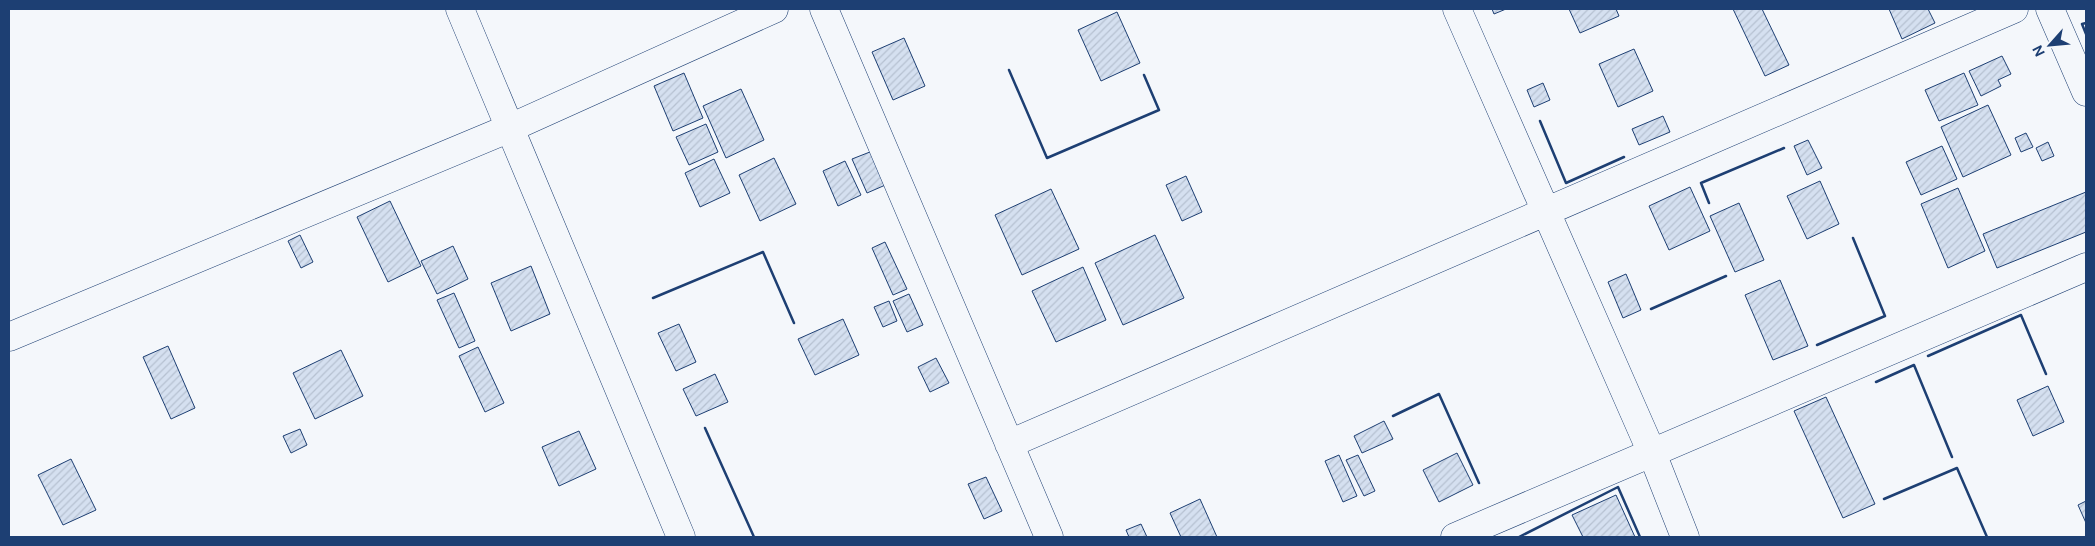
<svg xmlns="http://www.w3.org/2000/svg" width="2095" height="546" font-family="'DM Sans',sans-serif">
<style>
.building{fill:url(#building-hatch);stroke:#1d3f73}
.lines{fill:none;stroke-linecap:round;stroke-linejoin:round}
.street-casing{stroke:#1d3f73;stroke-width:29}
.street{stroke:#f4f7fb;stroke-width:28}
.wall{stroke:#1d3f73;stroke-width:2.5}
</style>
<defs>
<pattern id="building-hatch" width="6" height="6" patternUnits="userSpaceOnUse" patternTransform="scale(1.25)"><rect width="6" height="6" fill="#d5e0f0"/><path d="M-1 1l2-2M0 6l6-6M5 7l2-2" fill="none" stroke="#b6c1d1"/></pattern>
</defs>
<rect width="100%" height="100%" fill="#f4f7fb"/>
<path class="building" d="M1492,9H1506L1494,14Z
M1569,9H1616L1619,16L1580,33Z
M1733,9H1762L1789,65L1765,76Z
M1889,9H1928L1935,23L1902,39Z
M1117,12L1140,63L1101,81L1078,30Z
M904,38L925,86L893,100L872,52Z
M1634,49L1653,91L1618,107L1599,64Z
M2002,56L2011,74L1998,80L2001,86L1981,96L1969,71Z
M684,73L703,118L673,131L654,86Z
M1964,73L1978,105L1939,121L1925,90Z
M1543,83L1550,100L1534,107L1527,90Z
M741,89L764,140L726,158L703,106Z
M1988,105L2011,155L1963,177L1941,127Z
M1663,116L1670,132L1639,145L1632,129Z
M706,124L718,152L689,165L676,137Z
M2026,133L2033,147L2021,152L2015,138Z
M1808,140L1822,168L1807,175L1794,146Z
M2048,142L2054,156L2042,161L2036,148Z
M1942,146L1957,179L1921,195L1906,162Z
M875,150L890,183L867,193L852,159Z
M774,158L796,204L760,221L739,175Z
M714,159L730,193L700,207L685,173Z
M845,161L861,195L838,206L823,171Z
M1186,176L1202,212L1182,221L1166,185Z
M1820,181L1839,224L1807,239L1787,196Z
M1690,187L1710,231L1669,250L1649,206Z
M1958,188L1985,251L1948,268L1921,204Z
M1051,189L1079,249L1022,275L995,215Z
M2086,192V232L1997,268L1983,234Z
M390,201L421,266L388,282L357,217Z
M1739,203L1764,260L1735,272L1710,216Z
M300,235L313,262L301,268L288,241Z
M1155,235L1184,298L1123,325L1095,263Z
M885,242L907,289L893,295L872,248Z
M453,246L468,279L437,294L421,261Z
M531,266L550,314L511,331L491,283Z
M1083,267L1106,320L1056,342L1032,291Z
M1626,274L1641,310L1623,318L1608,282Z
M1780,280L1808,346L1773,360L1745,295Z
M454,293L475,341L459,348L437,300Z
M909,294L923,325L907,332L893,301Z
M889,301L897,321L883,327L874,307Z
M843,319L859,355L815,375L798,339Z
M679,324L696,362L676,371L658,333Z
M168,346L195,408L171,419L143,357Z
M478,347L504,403L485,412L459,356Z
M341,350L363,396L315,419L293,373Z
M936,358L949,383L930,392L918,367Z
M715,374L728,402L696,416L683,389Z
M2048,386L2064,422L2033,436L2017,400Z
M1826,397L1875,504L1843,518L1794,411Z
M1384,421L1393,439L1362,453L1354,436Z
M300,429L307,445L291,453L283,436Z
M579,431L596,469L559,486L542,447Z
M1457,453L1473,485L1439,502L1423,470Z
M1339,455L1357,496L1343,502L1325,461Z
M1358,455L1375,491L1364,496L1346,460Z
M71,459L96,510L63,525L38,475Z
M986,477L1002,511L984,519L968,484Z
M1616,495L1635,537H1583L1572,515Z
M1200,499L1217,537H1181L1170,513Z
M2086,501V523L2078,505Z
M1141,524L1147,537H1129L1126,530Z"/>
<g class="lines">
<g class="street-casing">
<path id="street" d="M460,9L681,537
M824,9L1049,537
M1457,9L1652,453L1685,537
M2050,9L2086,92
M9,337L510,128L774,9
M1009,444L2014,9
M1455,537L2086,267"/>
</g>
<use href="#street" class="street"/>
<path class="wall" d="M2086,23L2082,24L2086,34
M1009,70L1047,158L1159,110L1144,75
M1540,121L1566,183L1624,157
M1709,203L1701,183L1784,148
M653,298L763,252L794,323
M1651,309L1726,276
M1817,345L1885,316L1853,238
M1928,356L2021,315L2046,374
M1876,382L1914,365L1952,457
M1393,416L1439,394L1479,483
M705,428L754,537
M1884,499L1957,468L1987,537
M1519,537L1618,487L1640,537"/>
</g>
<rect width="2095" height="546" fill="none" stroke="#1d3f73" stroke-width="20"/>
<g transform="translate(2050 45) rotate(243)" stroke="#f4f7fb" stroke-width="4" paint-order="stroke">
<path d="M0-4L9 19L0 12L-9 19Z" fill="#1d3f73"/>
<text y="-8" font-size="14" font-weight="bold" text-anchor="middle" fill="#1d3f73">N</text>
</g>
</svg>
